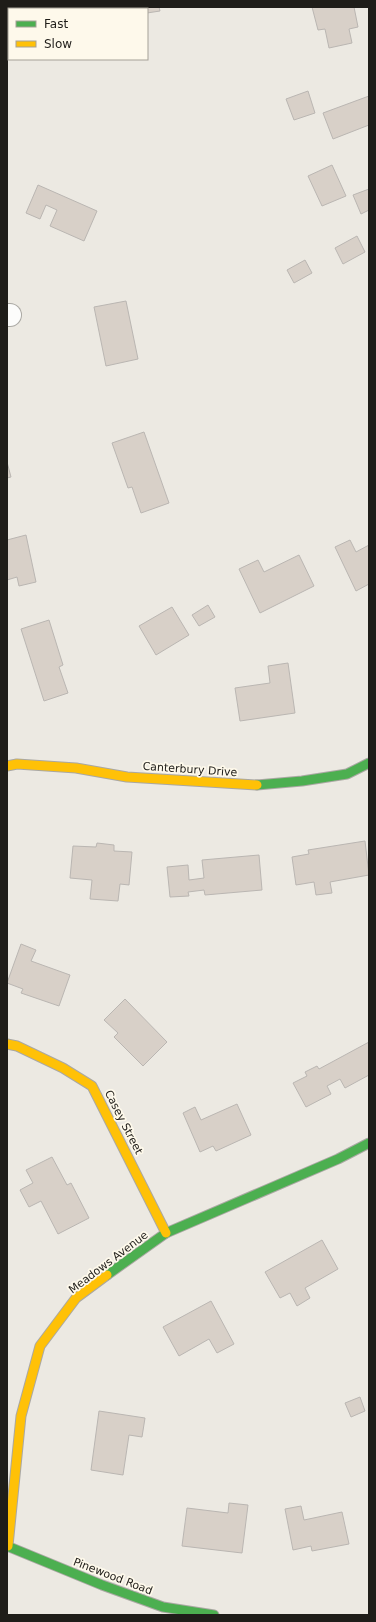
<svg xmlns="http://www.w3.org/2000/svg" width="376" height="1622" font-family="'DejaVu Sans',sans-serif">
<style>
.building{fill:#d8d0c8;stroke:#bab6b2}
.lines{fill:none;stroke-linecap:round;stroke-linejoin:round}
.street-casing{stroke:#aaa8a3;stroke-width:24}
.fast-casing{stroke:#aaa8a3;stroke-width:11}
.slow-casing{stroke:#aaa8a3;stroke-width:11}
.street{stroke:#fcfcfb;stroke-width:22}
.fast{stroke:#4caf50;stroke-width:9}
.slow{stroke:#ffc107;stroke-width:9}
.labels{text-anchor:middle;stroke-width:3.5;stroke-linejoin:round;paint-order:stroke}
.street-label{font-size:11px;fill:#1f1d19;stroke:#fef9eb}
</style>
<rect width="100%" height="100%" fill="#ece9e2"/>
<path class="building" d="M7,7H31V8L9,9L7,10Z
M113,7H159L160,11L147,13V9H113Z
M312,7H354L358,27L349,29L352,43L329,48L325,29L318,30Z
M308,91L315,113L294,120L286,99Z
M369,96V125L333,139L323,113Z
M332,165L346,196L322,206L308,176Z
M38,185L97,211L84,241L50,226L57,210L46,205L40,219L26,213Z
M369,189V210L361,214L353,195Z
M357,236L365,252L343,264L335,248Z
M305,260L312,273L294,283L287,270Z
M126,301L138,359L106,366L94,307Z
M144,432L169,503L141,513L132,487L128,488L112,443Z
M7,462L11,477L7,478Z
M26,535L36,582L19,586L17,577L7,580V540Z
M350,540L356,552L369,545V584L356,591L335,547Z
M299,555L314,586L260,613L239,569L258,560L264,572Z
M208,605L215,617L199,626L192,615Z
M172,607L189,635L156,655L139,626Z
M49,620L63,665L59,667L68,693L44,701L21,629Z
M288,663L295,713L240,721L235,688L270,683L268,666Z
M365,841L369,875L330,882L332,893L316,895L314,882L296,885L292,857L309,854L308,850Z
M97,843L114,845V851L132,852L129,885L120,884L118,901L90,899L92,880L70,878L73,846L96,847Z
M259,855L262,890L205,895L204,890L188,892L189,896L170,897L167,867L188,865L189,880L204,878L202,860Z
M21,944L36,950L31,961L70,975L59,1006L21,993L23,989L7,983Z
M125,999L167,1042L143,1066L114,1037L118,1033L104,1020Z
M369,1042V1075L345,1088L340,1079L327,1086L331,1094L306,1107L293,1083L307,1076L305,1072L317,1066L319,1069Z
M237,1104L251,1135L216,1151L213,1146L200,1152L183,1113L195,1107L201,1120Z
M52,1157L67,1185L71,1183L89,1218L58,1234L41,1201L29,1207L20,1190L33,1183L26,1170Z
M322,1240L338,1269L305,1288L310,1298L297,1306L290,1293L280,1298L265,1272Z
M211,1301L234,1344L217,1353L209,1339L179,1356L163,1327Z
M360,1397L365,1411L351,1417L345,1403Z
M99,1411L145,1418L142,1437L129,1435L123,1475L91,1470Z
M229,1503L248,1505L242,1553L182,1546L187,1508L228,1513Z
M301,1506L304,1520L342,1512L349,1544L312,1551L311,1546L293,1550L285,1509Z"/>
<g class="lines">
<g class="street-casing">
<path id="street" d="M7,315H10"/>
</g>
<g class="fast-casing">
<path id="fast" d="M257,785L302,781L347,774L369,763
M107,1275L166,1233L338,1159L369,1143
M7,1546L102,1585L163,1607L214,1615"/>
</g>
<g class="slow-casing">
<path id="slow" d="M7,766L17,764L76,768L127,777L257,785
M7,1044L17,1046L63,1068L92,1086L166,1233
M8,1546L21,1416L40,1346L76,1298L107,1275"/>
</g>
<use href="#street" class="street"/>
<use href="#fast" class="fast"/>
<use href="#slow" class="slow"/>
</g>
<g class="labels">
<g class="street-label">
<text transform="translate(190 769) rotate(4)" y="4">Canterbury Drive</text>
<text transform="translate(124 1122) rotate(63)" y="4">Casey Street</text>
<text transform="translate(108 1262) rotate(-37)" y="4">Meadows Avenue</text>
<text transform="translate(113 1576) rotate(21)" y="4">Pinewood Road</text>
</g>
</g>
<rect width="376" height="1622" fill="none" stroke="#1f1d19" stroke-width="16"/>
<rect x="8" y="8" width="140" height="52" fill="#fef9eb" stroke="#a5a197"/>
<rect x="16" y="21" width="20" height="6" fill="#4caf50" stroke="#a5a197"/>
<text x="44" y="28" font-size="12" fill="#1f1d19">Fast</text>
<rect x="16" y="41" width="20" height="6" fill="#ffc107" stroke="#a5a197"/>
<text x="44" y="48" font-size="12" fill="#1f1d19">Slow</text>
</svg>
